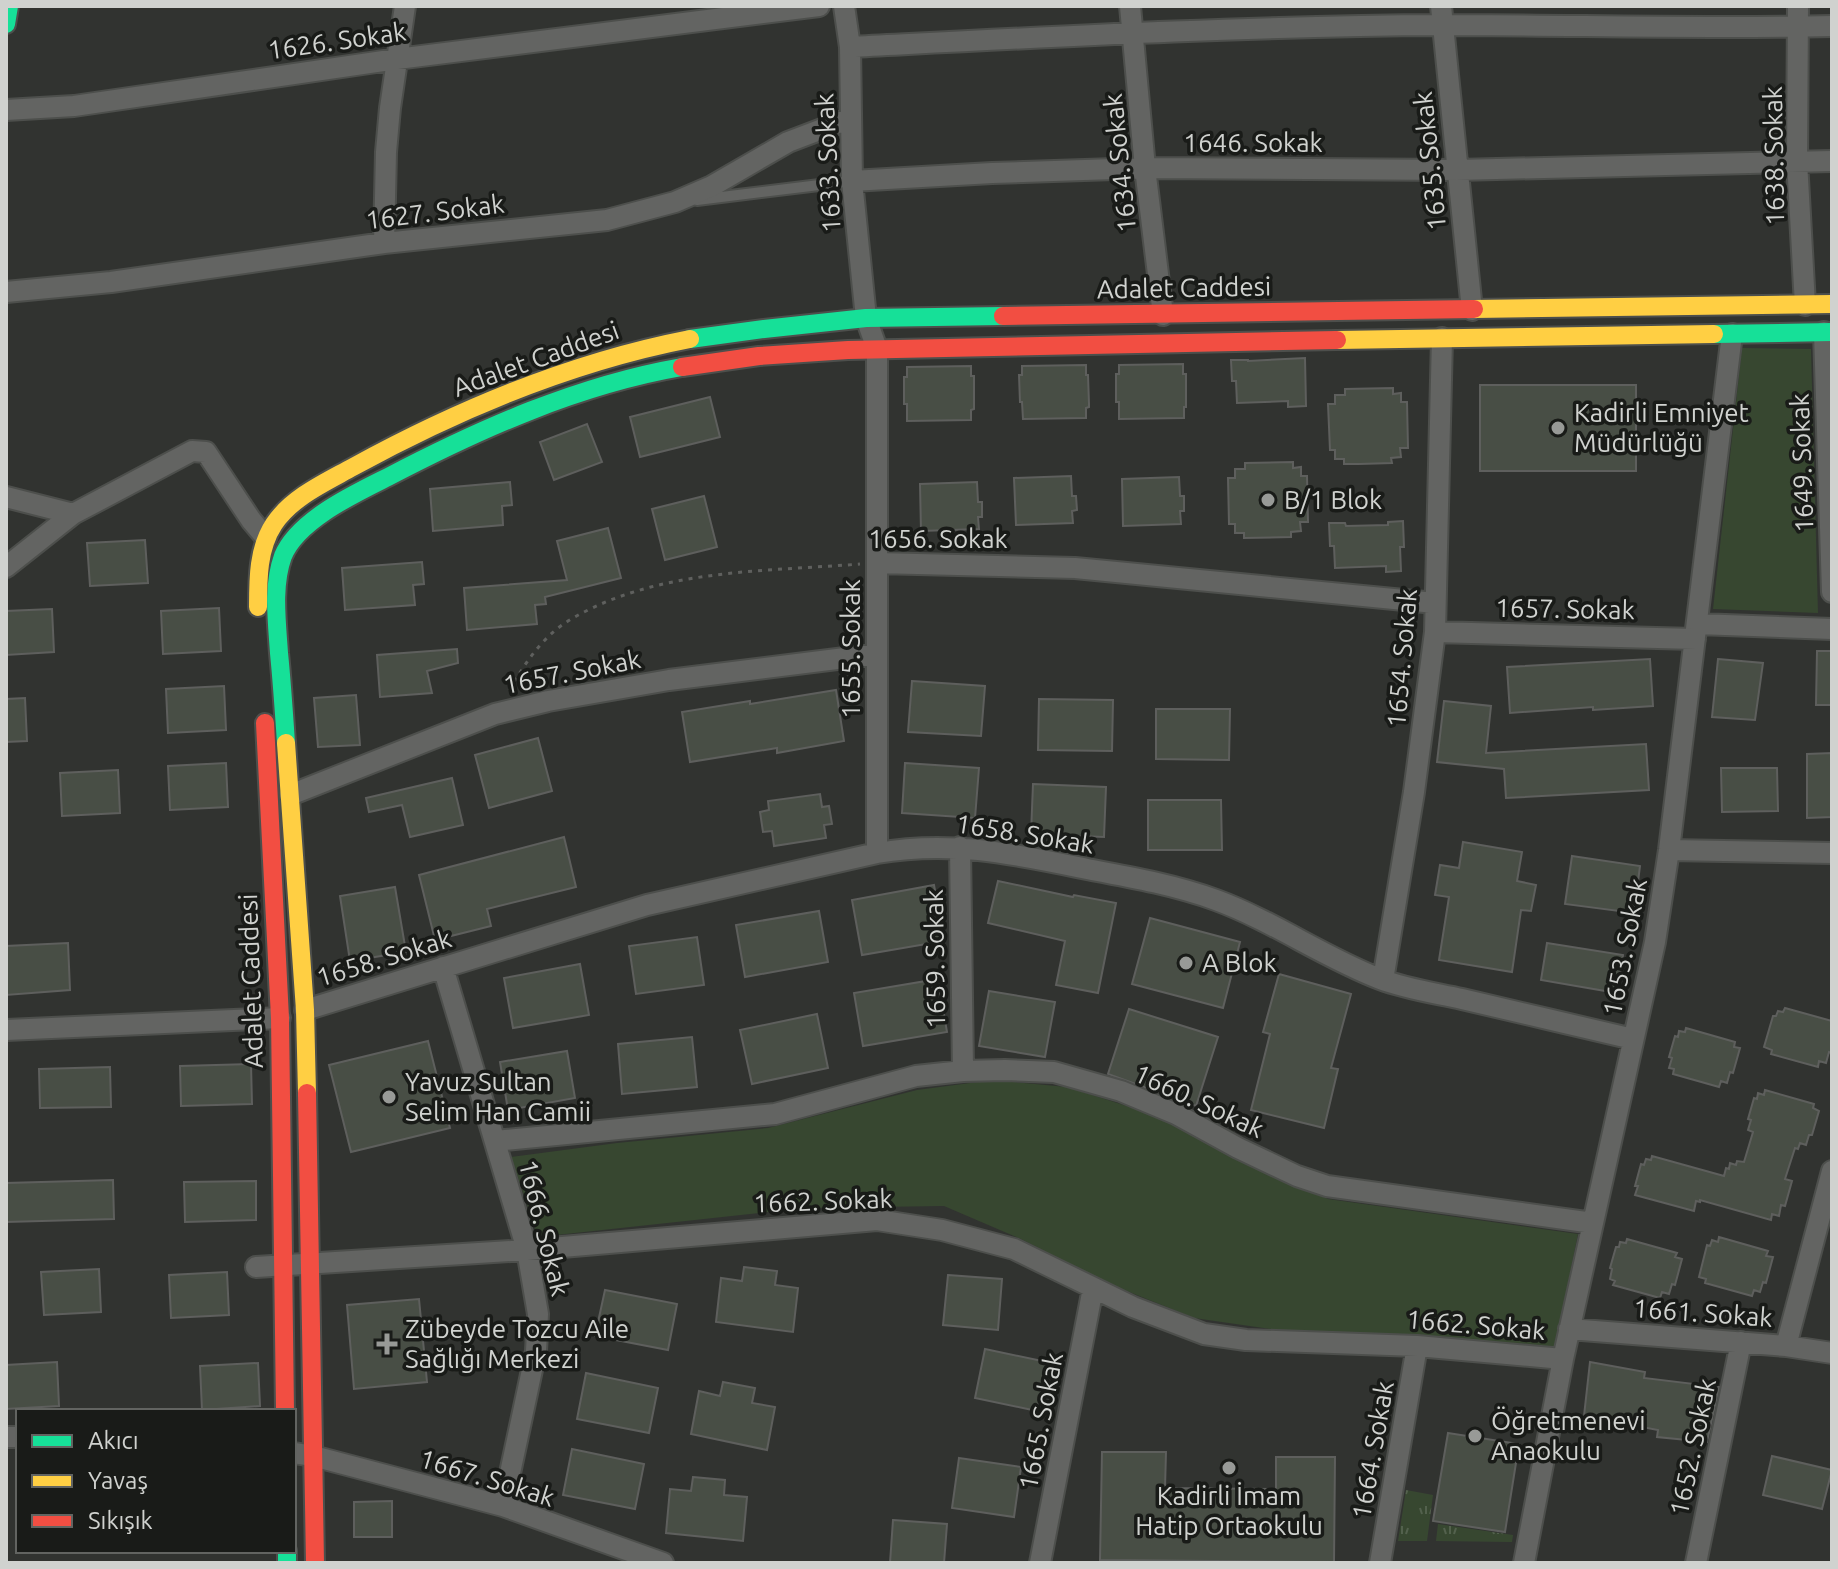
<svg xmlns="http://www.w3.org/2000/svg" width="1838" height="1569" font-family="Ubuntu,sans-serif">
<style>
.grass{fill:url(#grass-tufts)}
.park{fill:#374730}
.building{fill:#484e45;stroke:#5e5f5d;stroke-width:2}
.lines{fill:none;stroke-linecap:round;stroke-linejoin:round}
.lane-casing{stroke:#4d4f4c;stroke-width:14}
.street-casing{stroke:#4d4f4c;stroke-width:24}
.fast-casing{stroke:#4d4f4c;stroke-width:22}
.slow-casing{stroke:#4d4f4c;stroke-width:22}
.jam-casing{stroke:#4d4f4c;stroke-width:22}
.path{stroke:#5f605e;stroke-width:3;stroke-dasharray:4 6;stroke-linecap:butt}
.lane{stroke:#636462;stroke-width:10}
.street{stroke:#636462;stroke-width:20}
.fast{stroke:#16e098;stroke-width:18}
.slow{stroke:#ffcf43;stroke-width:18}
.jam{stroke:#f24e42;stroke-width:18}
.poi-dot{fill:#989a97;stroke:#191b18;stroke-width:3}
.labels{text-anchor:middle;stroke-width:7;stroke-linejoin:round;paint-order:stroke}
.street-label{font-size:26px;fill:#d0d2cf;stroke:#191b18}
.poi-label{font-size:26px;fill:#d0d2cf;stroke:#191b18;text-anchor:start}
</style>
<defs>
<pattern id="grass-tufts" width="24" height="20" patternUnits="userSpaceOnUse" patternTransform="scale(2)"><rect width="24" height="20" fill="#374730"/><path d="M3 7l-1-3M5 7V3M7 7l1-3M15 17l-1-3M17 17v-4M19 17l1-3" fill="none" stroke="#53614d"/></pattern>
</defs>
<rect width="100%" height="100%" fill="#313330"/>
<path class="grass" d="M1406,1490L1433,1495L1427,1541H1398Z
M1438,1524L1513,1535L1512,1542L1436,1541Z"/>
<path class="park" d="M1742,348L1811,349L1818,613L1713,609Z
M993,1080L1067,1087L1152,1114L1270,1174L1328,1199L1578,1234L1555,1347L1285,1331L1194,1318L1107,1283L1023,1240L944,1206L805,1208L538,1237L511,1157L617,1143L768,1128L917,1090Z"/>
<path class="building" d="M1305,358L1306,406L1288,407V401L1237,403L1236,381H1232L1231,360H1248V361Z
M1183,364V374H1186V407H1184V418L1119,419V402H1116V374H1119V365Z
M1086,365V375H1088L1089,404V407L1086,408V418L1023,419L1022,402H1020L1019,375H1022V366Z
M971,366V376H974V409L971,410V420L907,421V404H904V377H907V367Z
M1480,385H1636V471H1480Z
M1393,388V394L1401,393V402H1407L1408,448H1400L1401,457L1391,458L1392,463L1359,464H1344V459H1335V450H1330L1328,404H1335V395H1345V389Z
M710,397L720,437L640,457L630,417Z
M587,424L602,462L554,480L540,442Z
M1293,462V468L1301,467V476H1307L1308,522H1300L1301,531L1291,532V537L1244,538V533H1235V524H1229L1228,478H1235V469H1245V463Z
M1071,476L1072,496H1076L1077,510L1072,511L1073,523L1016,525L1014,478Z
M1179,477L1180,496H1184V511H1180L1181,524L1123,526L1122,479Z
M510,482L512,505L502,506L503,525L433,531L430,489Z
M977,482L978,502H982V517H978L979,529L921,531L920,484Z
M704,496L717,547L665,560L652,509Z
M1403,521L1404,547H1400L1401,571L1386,572V566L1335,568L1334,546H1330L1329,523H1345L1346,526L1388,525V522Z
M608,528L621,578L545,597L546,604L535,605L537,624L467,630L464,588L567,580L557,541Z
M145,540L148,583L90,586L87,543Z
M422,562L424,584L413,585L415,605L345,610L342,568Z
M219,608L221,651L163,654L161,611Z
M52,609L54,652L6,655V611Z
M457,649L458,663L427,671L432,693L380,697L377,655Z
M1817,651H1832V705H1816Z
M1650,659L1653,706L1593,710V707L1510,713L1507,667Z
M1718,659L1763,663L1755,720L1712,717Z
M912,681L985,686L981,736L908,732Z
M224,686L226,730L168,733L166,689Z
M836,690L844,741L777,753V748L690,762L682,712L750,701V704Z
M356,695L360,745L318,747L314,698Z
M25,698L27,741L6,742V699Z
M1039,699L1113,700L1112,751L1038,750Z
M1444,701L1491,706L1486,753L1646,744L1649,790L1506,798L1504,769L1437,762Z
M1156,709H1230L1229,760L1156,759Z
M538,738L552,791L489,808L475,755Z
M1832,753V817L1807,818V754Z
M226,763L228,807L170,810L168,766Z
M905,763L979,768L975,818L902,813Z
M1721,768H1777L1778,811L1722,812Z
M118,770L120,813L62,816L60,773Z
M452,778L463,825L410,837L402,805L369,812L366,798Z
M1033,784L1106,787L1104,837L1031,834Z
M820,794L822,807L829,806L832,824L824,825L826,838L774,846L772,831L763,832L760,812L769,810L768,801Z
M1148,800H1221L1222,850H1148Z
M564,837L576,887L487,909L491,926L435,940L419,875Z
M1463,842L1522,852L1517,881L1536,885L1531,911L1521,910L1512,972L1439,960L1449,897L1435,895L1440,865L1459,868Z
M1572,856L1640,866L1634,913L1565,904Z
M998,881L1073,897L1074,895L1116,903L1098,993L1056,985L1065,941L988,923Z
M934,885L944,941L862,955L852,900Z
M395,887L406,952L350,961L340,896Z
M819,911L828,962L745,977L736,925Z
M1150,918L1240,942L1223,1008L1132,984Z
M697,937L704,985L636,994L629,946Z
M68,943L70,990L6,995V946Z
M1547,943L1623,955L1617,993L1541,980Z
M580,964L589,1015L513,1028L504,978Z
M1279,974L1351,994L1331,1068L1338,1069L1324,1128L1251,1110L1270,1034L1263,1032Z
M938,979L947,1032L863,1046L854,993Z
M989,991L1055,1002L1045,1057L979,1046Z
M1785,1008L1832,1021V1053L1829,1052L1826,1063L1819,1061L1818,1067L1771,1054L1772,1050L1764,1047L1773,1016H1776L1778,1011L1783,1012Z
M1129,1009L1218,1037L1196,1106L1108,1074Z
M817,1014L828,1068L752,1084L740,1030Z
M1686,1028L1735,1042L1734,1047L1740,1048L1733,1073L1730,1072L1727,1083L1721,1081L1719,1087L1673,1074L1674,1069L1669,1068L1672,1058L1669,1057L1675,1036L1678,1037L1679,1031L1685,1032Z
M692,1037L697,1087L622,1094L618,1044Z
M428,1041L450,1128L351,1152L329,1065Z
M567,1051L575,1098L508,1110L500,1062Z
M251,1064L252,1104L181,1106L180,1066Z
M110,1067L111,1107L40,1108L39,1069Z
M1765,1090L1814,1104L1813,1108L1819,1111L1812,1135H1809L1806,1145L1800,1143L1798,1149L1795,1148L1785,1179L1792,1181L1785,1206L1781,1205L1779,1216L1772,1214L1771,1220L1700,1200V1202L1696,1201L1694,1211L1635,1195L1638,1186H1635L1641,1164L1644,1165L1646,1159L1651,1160L1652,1156L1724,1176L1726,1168L1729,1169L1730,1163L1736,1165L1737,1161L1744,1162L1753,1132L1748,1130L1751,1120L1748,1119L1754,1098L1757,1099L1758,1093L1764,1095Z
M113,1180L114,1219L6,1222V1183Z
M256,1181V1220L185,1222L184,1182Z
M1719,1237L1768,1251L1766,1256L1773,1257L1766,1283L1763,1282L1760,1292L1754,1290L1752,1296L1705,1283L1706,1279L1699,1277L1707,1245L1710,1246L1712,1240L1718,1242Z
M1627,1239L1677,1253L1675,1257L1682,1259L1675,1285L1672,1284L1669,1294L1662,1292L1660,1298L1613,1285L1615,1281L1610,1279L1612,1269L1610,1268L1616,1247H1619L1620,1242L1626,1243Z
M744,1267L777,1271L775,1285L798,1288L793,1332L716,1322L721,1278L742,1281Z
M99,1269L101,1312L44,1315L41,1272Z
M227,1272L229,1315L171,1318L169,1275Z
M948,1275L1002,1279L998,1330L943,1325Z
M605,1290L677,1304L668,1350L595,1336Z
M419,1299L427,1382L354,1389L347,1305Z
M985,1349L1047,1362L1037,1411L975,1398Z
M57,1362L59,1406L6,1409V1365Z
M1590,1362L1645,1372L1644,1378L1719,1387L1707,1442L1657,1437L1658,1430L1584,1416Z
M258,1363L260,1406L202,1410L200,1366Z
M586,1373L658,1388L649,1433L577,1419Z
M723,1382L755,1388L752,1403L775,1407L767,1450L691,1434L699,1391L720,1396Z
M1448,1433L1519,1444L1505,1532L1433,1521Z
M572,1449L644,1464L635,1509L563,1495Z
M1102,1452H1166L1165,1488L1276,1489V1457H1335L1334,1562L1100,1560Z
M1772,1456L1832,1470L1822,1509L1763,1495Z
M959,1458L1021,1467L1014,1517L952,1508Z
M693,1477L725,1480L724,1495L747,1497L743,1541L666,1533L670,1489L691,1491Z
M392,1501V1537H354V1502Z
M893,1520L947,1524L944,1563H890Z"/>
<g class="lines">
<g class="lane-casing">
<path id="lane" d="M697,200L852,181"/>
</g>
<g class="street-casing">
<path id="street" d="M844,6L850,47L852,181L866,318L877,349V853
M1130,6L1145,168L1163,315
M1441,6L1472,310
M1798,6L1797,161L1805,305
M850,47C1048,37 1246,26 1444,25C1573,25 1703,29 1832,26
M6,110L74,106L397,59L819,6
M852,181L992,173L1145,168L1457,170L1832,161
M384,243L386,152L390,108L405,6
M6,292L111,282L384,243L607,220L675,202L712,186L788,142L851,118
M1824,332L1832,592
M6,497L73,514
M877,563L1075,568L1435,603
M6,567L73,514L192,451L206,452L251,520L266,538
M1698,624L1832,629
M1435,632L1695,639
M290,795L495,714L548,701L669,680L877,654
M960,847L963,1071
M1669,850L1832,853
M443,967L527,1250L538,1314L536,1351L503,1506
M1383,980L1414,792L1435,632L1442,338
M305,1010L647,905L877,853C952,840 1014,854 1087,869C1130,877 1175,885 1216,900C1273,921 1323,957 1380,979C1406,989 1435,993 1462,999C1519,1012 1576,1026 1633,1039
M6,1030L280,1018
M495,1141L775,1114L916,1076L963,1071L1005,1070L1054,1072L1121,1091L1176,1114L1238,1148L1297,1176L1327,1186L1593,1223
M256,1267L527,1250L877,1220L942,1230L1014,1249L1133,1307L1204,1334L1246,1340L1417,1346L1563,1359
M1569,1329L1786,1346L1832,1353
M1786,1346L1832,1171
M6,1437H18
M294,1453L313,1456L503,1506L663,1563
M1040,1563L1093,1288
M1380,1563L1417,1346
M1524,1563L1563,1359L1655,942L1669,850L1732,334
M1696,1563L1741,1342"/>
</g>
<g class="fast-casing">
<path id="fast" d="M6,24L9,6
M1714,334L1832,332
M690,339L764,329L866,318L1003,316
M286,743C284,713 282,683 279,653C277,622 272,586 283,556C298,520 354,494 388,477C480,429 578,385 682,367
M287,1551V1563"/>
</g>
<g class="slow-casing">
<path id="slow" d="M1474,309L1832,304
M1337,340L1714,334
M258,607C258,579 258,548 274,524C292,497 326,482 353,467C459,409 571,362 690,339
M286,743L305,1010L307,1093"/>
</g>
<g class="jam-casing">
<path id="jam" d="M1003,316L1474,309
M682,367L759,356L848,350L1337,340
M265,723L280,1018L285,1411
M307,1093L315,1563"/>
</g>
<path class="path" d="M509,690C521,671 532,652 549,636C563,622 583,612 601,604C682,569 773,571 860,564"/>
<use href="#lane" class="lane"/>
<use href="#street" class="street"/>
<use href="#fast" class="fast"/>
<use href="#slow" class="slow"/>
<use href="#jam" class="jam"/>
</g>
<g class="poi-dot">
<circle cx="1558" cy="428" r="8"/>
<circle cx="1268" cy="500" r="8"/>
<circle cx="1186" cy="963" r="8"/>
<circle cx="389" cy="1097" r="8"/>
<path d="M383 1332h8v8h8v8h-8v8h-8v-8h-8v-8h8z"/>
<circle cx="1475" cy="1436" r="8"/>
<circle cx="1229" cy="1468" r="8"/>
</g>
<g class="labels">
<g class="street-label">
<text transform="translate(337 41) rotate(-8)" y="9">1626. Sokak</text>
<text x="1253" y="152">1646. Sokak</text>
<text transform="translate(1774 156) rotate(-91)" y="9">1638. Sokak</text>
<text transform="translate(1430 161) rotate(-96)" y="9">1635. Sokak</text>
<text transform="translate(828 163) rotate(-93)" y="9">1633. Sokak</text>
<text transform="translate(1120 163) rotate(-96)" y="9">1634. Sokak</text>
<text transform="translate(435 212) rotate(-7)" y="9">1627. Sokak</text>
<text transform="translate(1184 288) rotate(-1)" y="9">Adalet Caddesi</text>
<text transform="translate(536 359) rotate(-20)" y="9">Adalet Caddesi</text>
<text transform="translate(1802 463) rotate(-92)" y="9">1649. Sokak</text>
<text x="938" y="548">1656. Sokak</text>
<text transform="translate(1565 609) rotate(1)" y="9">1657. Sokak</text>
<text transform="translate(851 649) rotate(-90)" y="9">1655. Sokak</text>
<text transform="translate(1402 658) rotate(-85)" y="9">1654. Sokak</text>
<text transform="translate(572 672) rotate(-11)" y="9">1657. Sokak</text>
<text transform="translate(1025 834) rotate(9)" y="9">1658. Sokak</text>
<text transform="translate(1625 947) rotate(-79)" y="9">1653. Sokak</text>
<text transform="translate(384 958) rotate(-17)" y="9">1658. Sokak</text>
<text transform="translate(935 959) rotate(-91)" y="9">1659. Sokak</text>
<text transform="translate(251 981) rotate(-92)" y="9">Adalet Caddesi</text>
<text transform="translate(1199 1101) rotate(25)" y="9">1660. Sokak</text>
<text transform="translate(823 1201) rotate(-2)" y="9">1662. Sokak</text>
<text transform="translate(544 1228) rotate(76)" y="9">1666. Sokak</text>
<text transform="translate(1703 1313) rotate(4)" y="9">1661. Sokak</text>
<text transform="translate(1476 1325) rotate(5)" y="9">1662. Sokak</text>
<text transform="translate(1041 1421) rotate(-79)" y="9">1665. Sokak</text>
<text transform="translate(1693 1447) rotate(-78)" y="9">1652. Sokak</text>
<text transform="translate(1373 1450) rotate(-80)" y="9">1664. Sokak</text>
<text transform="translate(487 1478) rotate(17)" y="9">1667. Sokak</text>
</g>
<g class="poi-label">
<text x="1574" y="422">Kadirli Emniyet<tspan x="1574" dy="30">Müdürlüğü</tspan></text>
<text x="1284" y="509">B/1 Blok</text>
<text x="1202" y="972">A Blok</text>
<text x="405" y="1091">Yavuz Sultan<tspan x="405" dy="30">Selim Han Camii</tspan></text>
<text x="405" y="1338">Zübeyde Tozcu Aile<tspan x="405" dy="30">Sağlığı Merkezi</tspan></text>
<text x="1491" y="1430">Öğretmenevi<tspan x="1491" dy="30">Anaokulu</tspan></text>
<text x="1229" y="1505" text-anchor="middle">Kadirli İmam<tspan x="1229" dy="30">Hatip Ortaokulu</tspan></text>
</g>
</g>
<rect width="1838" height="1569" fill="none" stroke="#d0d2cf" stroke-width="16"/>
<rect x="16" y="1409" width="280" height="144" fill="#191b18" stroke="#626461" stroke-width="2"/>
<rect x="32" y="1435" width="40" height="12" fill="#16e098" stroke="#626461" stroke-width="2"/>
<text x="88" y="1449" font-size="24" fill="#d0d2cf">Akıcı</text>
<rect x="32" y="1475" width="40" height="12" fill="#ffcf43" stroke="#626461" stroke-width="2"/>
<text x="88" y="1489" font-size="24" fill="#d0d2cf">Yavaş</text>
<rect x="32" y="1515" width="40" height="12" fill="#f24e42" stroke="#626461" stroke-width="2"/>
<text x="88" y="1529" font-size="24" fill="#d0d2cf">Sıkışık</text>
</svg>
